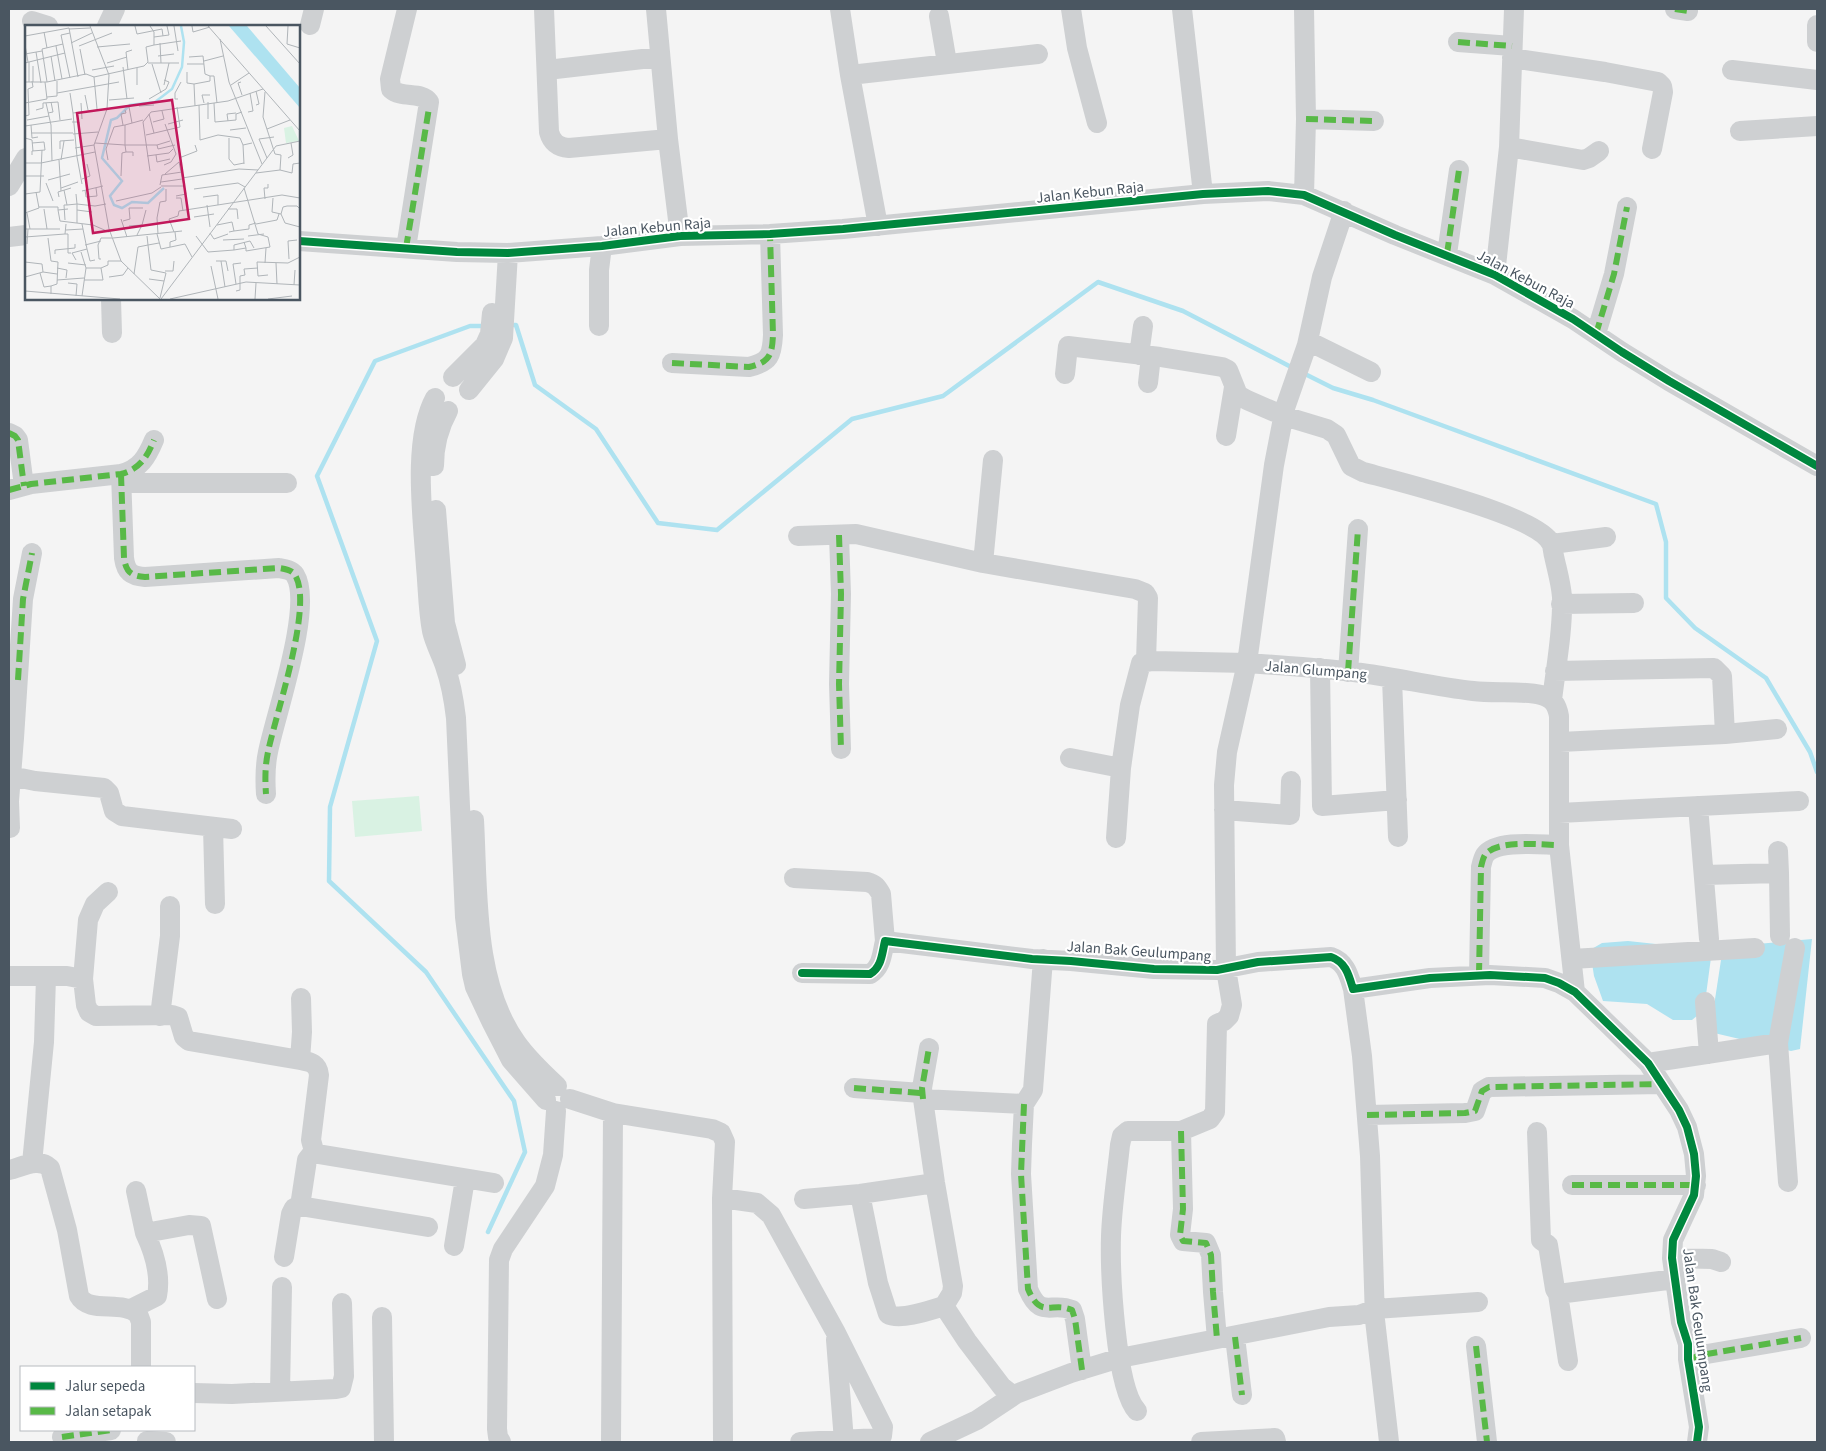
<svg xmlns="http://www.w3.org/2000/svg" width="1826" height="1451" font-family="'Source Sans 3',sans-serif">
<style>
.green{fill:#d9f2e3}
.water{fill:#aee2f0}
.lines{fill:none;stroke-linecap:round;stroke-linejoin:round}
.stream{stroke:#aee2f0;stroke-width:4.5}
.minor{stroke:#ced0d2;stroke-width:20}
.quiet{stroke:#58b947;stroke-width:6;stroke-dasharray:12 6;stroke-linecap:butt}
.cycleway-casing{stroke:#fff;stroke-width:11}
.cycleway{stroke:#00873e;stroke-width:8}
.labels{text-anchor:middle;stroke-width:4.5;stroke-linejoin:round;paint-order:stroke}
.street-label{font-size:15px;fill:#4a5661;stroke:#fff}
.inset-river{fill:none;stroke:#aee2f0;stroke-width:2.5}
.inset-road{fill:none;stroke:#b0b5b9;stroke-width:1}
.view{fill:#c2185b;fill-opacity:0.15;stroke:#c2185b;stroke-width:2.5}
.inset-edge{fill:none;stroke:#4a5661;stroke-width:2.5}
</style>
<rect width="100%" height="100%" fill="#f4f4f4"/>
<path class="green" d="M419,796L422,831L355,837L352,801Z"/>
<path class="water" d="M1812,939L1800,1049L1791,1051L1710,1032L1723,947Z
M1628,941L1712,950L1704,1010L1692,1020H1673L1647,1004L1603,1001L1594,976L1590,950L1602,943Z"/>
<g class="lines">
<path class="stream" d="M508,325H516L535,385L596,429L658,523L717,530L852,419L943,396L1098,282L1183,311L1293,368
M485,326H470L375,361L317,476L377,641L330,807L329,881L426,972L514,1101L525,1152L488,1232
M1303,373L1333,388L1373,400L1656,504L1666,542V598L1695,628L1766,678L1810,752L1817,772"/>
<path class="minor" d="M544,9L549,132C552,143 558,147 569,148L668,139
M656,9L668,139L680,236
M840,9L850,75L1038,54
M1071,9L1077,48L1097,123
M1182,9L1203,194
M1304,9L1306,119L1304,195
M1675,9L1688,11V9
M939,16L947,63
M32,21L48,26
M310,25L314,9
M1817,25V42
M107,26L115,9
M1458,42L1512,46
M1512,58L1605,72L1658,82L1662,86L1663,92L1652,149
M547,70L660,57
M1732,70L1817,80
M850,75L878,226
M1306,119L1374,121
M1740,131L1817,126
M1509,147L1583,160L1589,158L1599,151
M9,186L26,158
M1344,211L1322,277L1307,345L1285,408L1274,465L1247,663C1287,666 1328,668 1368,674C1403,679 1438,687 1473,691C1494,694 1521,690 1541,695C1553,698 1557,705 1559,716V845L1575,992
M9,237L26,235
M299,241L457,252L508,253L602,246L680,236L770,234L843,229L1203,194L1268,191L1304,195L1395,235L1495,275L1573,319L1622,352L1669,381L1817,466
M406,248L429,102C421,91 402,99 391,89L390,79L407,9
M1447,254L1459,170
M1495,275L1509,147L1514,9
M111,299L112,333
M599,326V270L602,246
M1596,334L1614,274L1627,207
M1308,341L1371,372
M1139,355L1143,326
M672,363L749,367C770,362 772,355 773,335L770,234
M1065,374L1068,346L1160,357L1222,367L1228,370L1238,395L1247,400L1284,416L1327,429L1336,435L1351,466L1363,472C1396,481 1541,516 1552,545C1553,549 1553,553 1554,556C1557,570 1561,583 1562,597C1563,631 1556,666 1552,700
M453,377L485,345L490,334L492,313
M1148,383L1151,356
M469,390L494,359L503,338L508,253
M435,398C412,440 423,519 426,567C428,588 428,610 432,631C435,644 441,654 445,666C451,683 454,701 456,718L465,917L472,974L475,987L492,1023L511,1060L546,1100
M9,433L15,436L18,440L24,486
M1226,436L1234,387
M434,466C434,446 438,429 448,411
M121,474L124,558C126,572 131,576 145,577L279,568C285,569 292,570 295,575C314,605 275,716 268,752C265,766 265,779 266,794
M121,483H287
M9,490L31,484L121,474C140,469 147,457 154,440
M436,510L445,623L456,665
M839,535L841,594L839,684L841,749
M798,536L856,534L983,563L1135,589L1145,593L1148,598L1146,661
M1552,544L1606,537
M983,563L993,460
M1561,604L1634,603
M1320,668L1322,806L1397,800
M1555,671L1714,668L1722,676L1725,734L1777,729
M1348,672L1358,529
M1392,678L1398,837
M9,737L14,738L23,599L32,553
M14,738L11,776L35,781L104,788L109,793L114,811L122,816L232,829
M1560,742L1725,734
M1070,758L1121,768L1130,705L1141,663L1153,661L1247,663L1227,752L1224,785L1226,969L1232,1005L1229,1016L1224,1021L1217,1024L1215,1112L1210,1119L1181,1131H1128L1122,1136L1120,1145C1117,1175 1112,1206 1111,1236C1110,1270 1115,1388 1137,1411
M1698,806L1709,939
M1224,810L1290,815L1291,781
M1559,813L1799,801
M474,820C478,890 473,982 516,1042C527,1058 543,1073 557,1086
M213,827L215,904
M10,828L9,801L11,776
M1116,838L1121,768
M1779,873L1780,936
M1704,875L1779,873L1778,851
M794,878L867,882C875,884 877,887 881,894L885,941
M1043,959L1033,1090L1024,1104L1022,1144L1021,1174L1028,1289C1041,1320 1051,1301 1072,1310L1075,1319L1082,1370
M1572,959L1755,948
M802,973L870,974C882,967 882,953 885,941L1032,959L1071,961L1154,969L1217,970L1258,962L1331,957C1346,962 1349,976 1353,989L1430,978L1490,975L1545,978L1559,983L1575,992L1648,1063L1679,1110L1687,1127L1694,1154L1696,1176L1694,1195L1673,1240L1672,1258L1681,1322L1688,1344V1359L1699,1427L1697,1442
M1479,975L1481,867C1482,863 1483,858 1485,855C1497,839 1541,845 1559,845
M9,976H67L83,979L86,1005L89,1012L96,1016L172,1015L178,1017L184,1037L189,1041L300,1060C310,1062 318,1063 319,1075L311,1140L314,1151L318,1154L494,1183
M83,979L88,920L95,904L108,892
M1353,989L1362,1056L1370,1156L1375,1320L1389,1442
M1705,1002L1709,1054
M160,1016L170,936V906
M300,1060L302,1032L301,998
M1648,1063L1778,1043
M854,1088L921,1093
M570,1099L613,1113L712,1129L721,1133L725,1142L722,1198L723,1442
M923,1099L922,1088L929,1048
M1367,1115L1465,1113L1475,1111L1482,1091L1489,1087L1661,1084
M1181,1131L1183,1209L1180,1235L1183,1241L1206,1243L1211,1255L1213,1292L1217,1339
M1537,1132L1541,1240L1548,1245L1555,1289L1558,1294L1675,1279
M32,1163L44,1042L46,977
M9,1170C22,1167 39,1157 50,1168L67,1230L79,1296C89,1314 122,1300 138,1314L141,1322V1367
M1788,1182L1778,1043L1795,948
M1572,1185H1696
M136,1191L145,1233
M860,1194L878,1283L888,1314C899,1321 931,1310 944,1306L967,1341L1002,1387L1011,1394H1016L1071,1373L1120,1358L1329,1317L1359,1315L1375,1309L1478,1302
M722,1198L757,1203L771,1215L835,1331L883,1427L882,1436L879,1438L800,1442
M804,1199L860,1194L935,1183
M300,1206L307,1160L314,1151
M454,1246L465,1179
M284,1257L291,1214L294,1208L300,1206L428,1227
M1672,1258L1712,1259L1721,1262
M1558,1294L1568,1361
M944,1306L952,1293L953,1286L935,1183L923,1099L1024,1104
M131,1309L157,1296C161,1275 154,1252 145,1233L189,1225L201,1226L217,1299
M382,1317L384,1442
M1235,1337L1242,1395
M836,1340L844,1441
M1476,1346L1487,1442
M1688,1359L1707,1354L1801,1338
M280,1392L282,1287
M194,1393L232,1394L336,1389L341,1388L344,1376L342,1303
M62,1437L111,1430
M147,1441L166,1442
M501,1442L498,1437L497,1429L499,1260L503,1249L545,1186L553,1155L556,1111
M611,1442L613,1113
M930,1442L977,1420L1016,1394
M1201,1442L1275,1438L1276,1442"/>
<path class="quiet" d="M1675,9L1688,11V9
M1458,42L1512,46
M1306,119L1374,121
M406,248L429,108
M1447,254L1459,170
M1596,334L1614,274L1627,207
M672,363L749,367C770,362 772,355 773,335L770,234
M9,433L15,436L18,440L24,486
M121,474L124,558C126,572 131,576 145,577L279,568C285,569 292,570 295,575C314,605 275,716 268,752C265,766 265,779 266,794
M9,490L31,484L121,474C140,469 147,457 154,440
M839,535L841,594L839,684L841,749
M1348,672L1358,529
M18,680L23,599L32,553
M1479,975L1481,867C1482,863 1483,858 1485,855C1497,839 1541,845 1559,845
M854,1088L921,1093
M923,1099L922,1088L929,1048
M1024,1104L1021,1174L1028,1289C1041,1320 1051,1301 1072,1310L1075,1319L1082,1370
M1367,1115L1465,1113L1475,1111L1482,1091L1489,1087L1661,1084
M1181,1131L1183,1209L1180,1235L1183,1241L1206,1243L1211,1255L1213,1292L1217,1339
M1572,1185H1696
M1235,1337L1242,1395
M1476,1346L1487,1442
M1688,1359L1707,1354L1801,1338
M62,1437L111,1430"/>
<g class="cycleway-casing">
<path id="cycleway" d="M299,241L457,252L508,253L602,246L680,236L770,234L843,229L1203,194L1268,191L1304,195L1395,235L1495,275L1573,319L1622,352L1669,381L1817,466
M802,973L870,974C882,967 882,953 885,941L1032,959L1071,961L1154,969L1217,970L1258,962L1331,957C1346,962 1349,976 1353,989L1430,978L1490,975L1545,978L1559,983L1575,992L1648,1063L1679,1110L1687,1127L1694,1154L1696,1176L1694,1195L1673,1240L1672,1258L1681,1322L1688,1344V1359L1699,1427L1697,1442"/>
</g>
<use href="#cycleway" class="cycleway"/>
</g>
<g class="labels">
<g class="street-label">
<text transform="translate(1090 192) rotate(-6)" y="5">Jalan Kebun Raja</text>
<text transform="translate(657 227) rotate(-5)" y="5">Jalan Kebun Raja</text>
<text transform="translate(1526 279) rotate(28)" y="5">Jalan Kebun Raja</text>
<text transform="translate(1316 670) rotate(5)" y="5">Jalan Glumpang</text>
<text transform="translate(1139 951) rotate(4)" y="5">Jalan Bak Geulumpang</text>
<text transform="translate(1698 1320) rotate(82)" y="5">Jalan Bak Geulumpang</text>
</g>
</g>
<g transform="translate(25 25)">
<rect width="275" height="275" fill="#f4f4f4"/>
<path d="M267,101L274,116L261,118L259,103Z" fill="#d9f2e3"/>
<path d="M204,1H222L275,63V83Z" fill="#aee2f0"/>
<path class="inset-river" d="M139,163L123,178L107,177L97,183L89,180L85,171L97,156L77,133L86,95L92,93L105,80L130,77L147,64L157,42L159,17L156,1"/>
<path class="inset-road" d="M65,1L84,50L82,84L69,120L84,204L96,236L135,274M110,1L112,9L137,4L138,11M149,1L153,26M167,1L168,7L185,2M183,1L275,106M241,1L275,39M263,1L262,19L275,23M44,4L65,3M19,7L22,23M0,11L44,3L53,52M129,12L144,10L142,1M195,14L204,57L237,139M46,18L67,8M135,18L136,38M0,20L3,37M129,20L156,16M31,21L37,54M54,21L87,8M72,22L105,19M55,24L60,50M11,27L16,58M0,29L17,26M26,31L30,56M133,31L149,29M164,32L178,31L180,49L185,51M179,36L198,31M0,38L40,28M82,38L102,32M123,38H154M127,39L136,68M162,39H179M8,41V57M98,42L102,74M67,45L89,41M103,45L101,27L107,25M162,47V58L169,59M69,52L72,84M45,53L36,10L45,8M0,57H22L61,49L69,52L119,41L123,37L121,22L129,20V7L125,1M4,57V37M20,57L22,74M22,57L17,24L38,19M216,57L213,58L217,70M112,60V43M139,60L144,38M206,60L224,48M240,67L238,92L250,129L256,130L255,145M32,68L94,57M45,68L48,88M60,70L63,85M22,72L32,71V56M124,74L141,64L144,57L139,55M153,74H150V68L156,57M84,75L109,73M0,78L22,74M21,78L26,100L27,136M56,78L57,94M179,78L177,70H185M189,78L190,97L211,95V89L217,87M174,80L175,115L193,110L215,113L218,120L227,118M231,80L234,79L231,66M114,81L129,80M170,81L169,59L185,56V51H189L192,78M104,82L107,98M11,85L18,83V78L33,77L35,95M223,87L228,86L225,68M23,88L28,87L26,77M124,89L129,108M0,91L4,90L3,64L8,62L7,56M183,94V77M2,95L24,91M203,96L202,89L211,88M47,97H54V109M128,97L139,94L137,86M143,99L158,95M6,100L7,113L13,112M98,100L96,89L101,88L100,85M0,101L47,94M242,104L265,95M205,105L221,103M6,108H48M48,109L73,107M121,110L155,102L152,82M0,113L7,115L8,126M204,113V134L209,140L219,138M70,118L100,120V100L118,95M132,120L133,124L150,120M218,120L219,139M50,123L69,120M35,124V116L49,115M7,130V126L20,125L19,117L7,118M131,130L132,137L145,134M108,131V127H101L100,120H132L145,116M122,131L144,128L148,124M52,132L48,88L82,84M52,132L57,159M154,133L172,126L170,120M242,133L234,114L249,112M263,133L268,130L266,118M34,135L36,166M36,135L39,116M83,135L81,124L89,102L100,100M0,138H16L70,127M139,140L146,137L151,129L140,99M125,146L118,97L126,87L203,76L238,64M231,148L255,145L267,148L268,139L275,138M0,151H19M96,151L97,128L101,127M157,153L214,144L233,145M57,154L65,151L62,139M23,155L45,149M136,157L157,154M21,158L28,176M135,160L137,150L157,147M136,161H159L154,137L140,149M36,163L53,157M219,163L233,209M169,164L213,158L220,162M39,165L42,180L52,179V198M60,165L61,172L72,171L71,163M57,166L78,161M0,169L15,167L17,125M51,169L52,179L70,181L81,179M151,171L161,169L159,161M34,172L33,167L46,163M178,172L193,170V180M151,173H156L158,186M248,173L247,187L256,189L260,198L275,202M240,174L239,163H243V159M91,176L127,168L136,162M182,180L185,202M14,182H33V185M19,184L22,204M43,184L33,185L35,196L68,200L84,207M203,184H212L213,194M52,185L67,187M0,188L14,183L11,167M2,188L5,204M256,189L258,182L262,181H272L275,184M169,192L189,189M96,194L102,212M40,195L39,180H42M98,196L105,194L104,183H118M231,199L252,195L254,189M117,200L121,185M192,200L207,197L209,206L204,207M104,201L117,200L112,210M0,204H35M41,205L58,204M209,206L224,204V200L231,198M149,207L144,194L153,191L154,186L257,170L275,173M185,208L189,214L203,209M40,209H43V228H46M132,209L136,224L160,219L167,232M133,209L132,193L135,177L141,176V164M122,211L123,220L134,218M171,211L183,227L209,225V220L225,216L229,223M223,211L239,209M0,212L40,209L41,199M23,213L26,236L33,237L32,259L26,261V269M88,213L157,206M198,215L219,214M2,219L3,204M60,220L76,216M145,222V217L151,215L150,207M221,223V226L245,222L243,212L233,209M62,224L65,236L70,235M209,225L221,223L219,217M56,227L61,243L57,271M30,229V225L50,223V219M76,234H74L73,220L76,213H87M264,234L263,216L272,215M51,235L47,228L62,224L57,199M191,236H201L203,246M196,236L200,262M0,237L17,239L18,247M43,238L61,240M240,238L241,223M251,238L252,259M186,241L193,274M32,243L42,245L41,253M76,243L83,240V236H96M140,246H148L149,236M15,248L19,262L26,261M109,249L113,222L123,220L126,245L141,248L135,273M243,250L233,251L232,237L263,238L275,232M0,252L18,247L32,249M84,252L98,250L103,243M124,254L139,256M32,255L59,253M59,255H78L76,243H61M43,258L52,259L51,271M211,259L208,239L216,238M269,260L270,245M0,266L95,274M211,266L215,265V251L220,250L219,244L233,243M136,274L251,121L275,116M145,274L221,257L275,260M230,274L231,258M243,274L267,271"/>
<path class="view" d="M147,75L164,194L68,208L52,88Z"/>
<rect width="275" height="275" class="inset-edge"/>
</g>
<rect width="1826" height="1451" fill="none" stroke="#4a5661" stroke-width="20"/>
<rect x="20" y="1366" width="175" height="65" fill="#ffffff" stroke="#b7bbc0"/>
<rect x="30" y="1382" width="25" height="8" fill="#00873e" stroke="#b7bbc0"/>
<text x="65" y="1391" font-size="15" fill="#4a5661">Jalur sepeda</text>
<rect x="30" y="1407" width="25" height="8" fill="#58b947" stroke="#b7bbc0"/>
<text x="65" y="1416" font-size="15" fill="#4a5661">Jalan setapak</text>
</svg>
